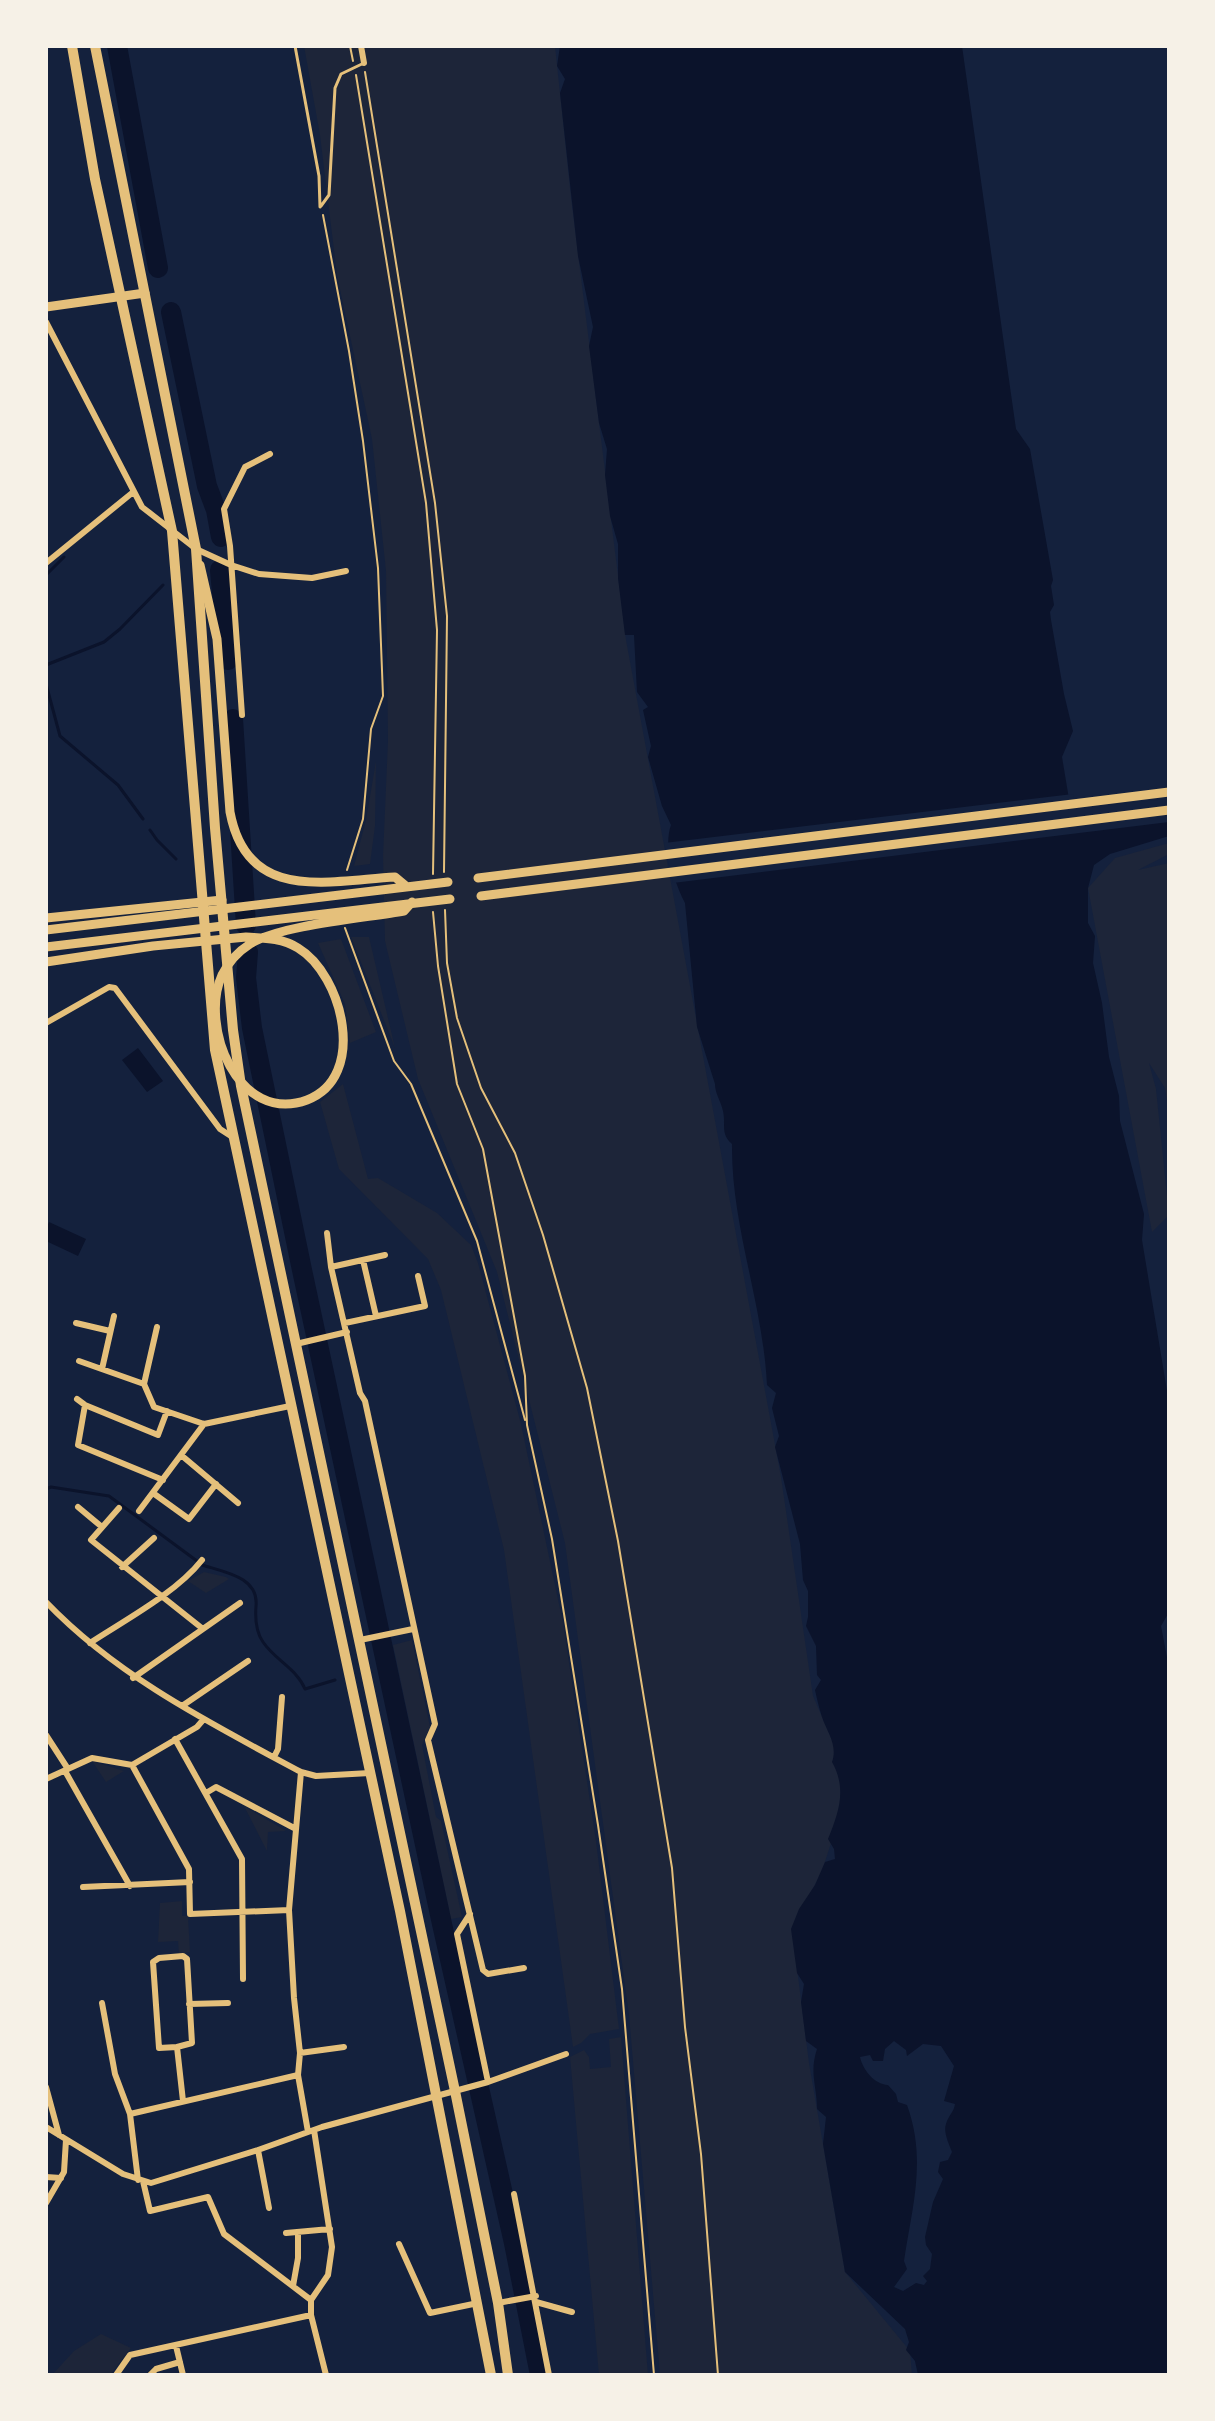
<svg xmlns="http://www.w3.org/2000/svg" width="1215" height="2421" font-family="'PT Serif',serif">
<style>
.green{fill:#1d2539}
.water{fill:#0b132b;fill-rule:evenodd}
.pier{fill:#14213d}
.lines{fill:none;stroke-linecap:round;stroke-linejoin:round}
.stream{stroke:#0b132b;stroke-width:3}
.river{stroke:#0b132b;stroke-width:20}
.path{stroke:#e5c07b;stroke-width:2}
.service{stroke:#e5c07b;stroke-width:3}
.minor{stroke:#e5c07b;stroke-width:6}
.primary{stroke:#e5c07b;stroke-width:9}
.trunk{stroke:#e5c07b;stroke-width:10}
</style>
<rect width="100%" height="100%" fill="#14213d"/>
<path class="green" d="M304,46H555L571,197L626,640L781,1477L813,1696L833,1742L845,1800L822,1871L792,1929L809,2063L845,2272L910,2351L912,2375H660L629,2015L565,1543L497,1272L418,1079L385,941L383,856L388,741L386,571L372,439L337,275L320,135Z
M376,761L375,826L370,864L354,866L366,820Z
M1169,843V854L1138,870L1169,863V1114L1165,1088L1149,1063L1156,1089L1169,1215L1152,1232L1088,888L1115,858Z
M351,937H369L395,1048Z
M341,939L376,1032L350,1043L345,1004L318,943Z
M343,1084L368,1179L378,1178L437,1213L471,1245L478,1263L521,1424L563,1623L596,1841L619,2029L590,2034L581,2043L573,2047L504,1550L441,1290L428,1259L339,1169L320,1102Z
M204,1572L226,1577L229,1579L206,1593L188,1581Z
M412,1640L430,1727L422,1745L436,1817L441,1821L462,1917L451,1919L393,1645Z
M92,1761L124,1771L106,1782Z
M244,1806L286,1831L268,1832L267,1851Z
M182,1901V1916H188L190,1952L179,1954L178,1941L158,1942L160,1903Z
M621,2037L648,2375H599L570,2057L584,2050L589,2057L590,2069L611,2067L609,2039Z
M101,2334L131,2348L110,2375H52L74,2351Z"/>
<path class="water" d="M560,46H962L1011,394L1016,429L1030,449L1053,580L1051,586L1054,605L1050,612L1051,620L1064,694L1073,731L1062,757L1071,811L1169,803V836L1110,854L1094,865L1088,888V923L1095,936L1093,963L1102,1003L1109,1057L1119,1096L1120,1121L1144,1214L1142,1240L1169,1403V1612L1161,1626L1169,1668V2375H918L915,2361L906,2350L909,2342L905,2329L845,2272L823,2144L826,2117L817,2109C817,2086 809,2073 817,2049L806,2041L801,2002L804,1984L797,1973L791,1929L799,1909L815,1885L825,1862L835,1859L834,1849L828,1839C839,1812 847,1789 832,1762C838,1745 827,1732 822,1717C819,1708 817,1699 815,1690L821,1680L817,1675L816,1646L806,1626L808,1617V1591L803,1580L800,1544L775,1447L779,1436L772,1408L776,1393L767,1385C763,1303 731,1226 732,1144C720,1134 726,1125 723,1111C721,1101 715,1094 715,1084L697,1027L685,903C674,882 663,847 671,825L662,806L648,757L651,746L643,710L648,707L637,692L634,635H625L618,578V544L610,516L605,475L607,449L599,423L589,346L593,327L578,256L560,93L565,79L557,66ZM894,2041L906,2050L907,2056L923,2044L941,2046L954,2066L944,2101L955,2104C954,2112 948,2116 946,2124C943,2132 949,2144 952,2152L948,2160L940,2162L938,2172L943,2179L933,2202L925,2237L926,2245L932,2254L930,2269L923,2276L927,2281L924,2285L916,2283L903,2291L894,2287L907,2269L904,2261C912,2207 927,2160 907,2105L898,2102L896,2094L888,2085C874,2084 863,2070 860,2057L870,2055L873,2061H883L885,2049Z
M138,1048L163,1081L147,1092L122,1060Z
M49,1222L86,1239L78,1256L46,1241V1229Z"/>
<path class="pier" d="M1073,794L1075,808L1169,799V822L673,883L664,843Z"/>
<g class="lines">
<path class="stream" d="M46,575L64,557
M46,665L104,642L120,629L163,585
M46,684L60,736L118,785L143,819
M150,830L157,840L176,859
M46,1489L51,1487L109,1496L197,1561
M202,1565C224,1572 259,1577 256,1606C255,1619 256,1632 263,1642C275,1660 297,1669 305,1689L335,1680
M369,1620L379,1623
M380,1668L389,1666"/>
<path class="river" d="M117,46L158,268
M171,312L207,486L216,510L221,537
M220,570L228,660
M233,719L246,925
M248,952L246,978L252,1028L302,1270L442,1924L514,2243L540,2375"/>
<path class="path" d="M350,46L353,61
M365,72L435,503L447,616L444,872
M356,75L426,503L437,630L433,874
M323,215L349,351L363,441L378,568L383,696L371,729L363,819L347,870
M445,910L447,963L457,1018L481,1088L515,1153L543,1235L587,1388L618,1541L672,1868L685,2027L701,2154L718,2375
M433,912L438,966L457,1084L483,1149L525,1376L527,1425L552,1539L598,1825L622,1989L654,2375
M345,928L394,1061L411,1084L477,1241L525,1420"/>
<path class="service" d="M295,46L319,176L320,207
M321,206L329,195L335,88L341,74L364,63"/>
<path class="minor" d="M361,46L364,63
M46,322L142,507L196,549L231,565L259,574L312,578L346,571
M46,563L132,493
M242,715L230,546L224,509L245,467L270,454
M46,1023L109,987L115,988L220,1129L234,1138
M327,1233L331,1267L360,1393L365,1401L435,1724L428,1740L483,1970L488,1974L524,1968
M363,1260L376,1316
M331,1267L385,1255
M76,1323L110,1331
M345,1323L425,1306L418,1276
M157,1327L144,1384L154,1407L204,1424L290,1406
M296,1344L347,1332
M79,1361L144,1384
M102,1369L114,1316
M77,1399L85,1405L158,1435L167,1411
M85,1405L78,1445L163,1480
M181,1455L238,1503
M153,1493L189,1519L216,1484
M78,1507L102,1527
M119,1508L91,1540L203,1629
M139,1511L204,1424
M122,1567L154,1538
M46,1602C118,1677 210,1723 301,1772L316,1776L370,1773
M360,1640L413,1629
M90,1643C125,1620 176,1593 202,1560
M133,1678L240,1603
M182,1706L248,1661
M203,1720L197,1727L132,1765L189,1869L190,1914L289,1910
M46,1735L68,1769
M175,1739L242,1859L243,1979
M274,1757L278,1749L282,1697
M65,1771L130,1886
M301,1772L289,1910L294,1998L300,2053L298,2075L308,2132
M46,1779L92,1758L132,1765
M206,1793L216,1787L296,1829
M83,1887L190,1882
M470,1914L457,1934L488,2082
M102,2003L115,2074L130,2114L138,2180
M189,2004L228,2003
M177,2047L192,2043L187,1959L183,1956L159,1958L153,1962L159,2048L177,2047L183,2101
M300,2053L344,2047
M46,2087L59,2135
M130,2114L298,2075
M46,2127L123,2174L151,2183L258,2150L322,2127L488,2082L566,2054
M314,2130L332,2247L328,2275L311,2300V2315L326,2375
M258,2150L269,2208
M46,2177L61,2178
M143,2181L150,2211L208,2197L224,2234L311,2300
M514,2194L549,2375
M46,2203L64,2172L66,2140
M286,2233L330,2229
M399,2244L430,2313L478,2303
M293,2286L298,2258V2232
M536,2302L572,2312
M498,2303L536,2296
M176,2346L183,2375
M116,2375L130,2355L311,2315
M150,2375L156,2369L180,2362"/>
<path class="primary" d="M46,307L145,293
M200,565L217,639L230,812C247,903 327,881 395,877L407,887
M478,878L1169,792
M481,896L1169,810
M46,918L222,900
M46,930L448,882
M46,947L450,899
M46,962L153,946L246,937C265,938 282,938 298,948C343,975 368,1077 307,1100C238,1125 199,1026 222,975C228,963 239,951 250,944C281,925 365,918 404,911L412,902"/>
<path class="trunk" d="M72,46L95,179L172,531L215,1050L400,1911L491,2375
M95,46L196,549L215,828L233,1030L241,1086L455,2091L498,2303L508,2375"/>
</g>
<rect width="1215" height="2421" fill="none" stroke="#f6f1e7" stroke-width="96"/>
</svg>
